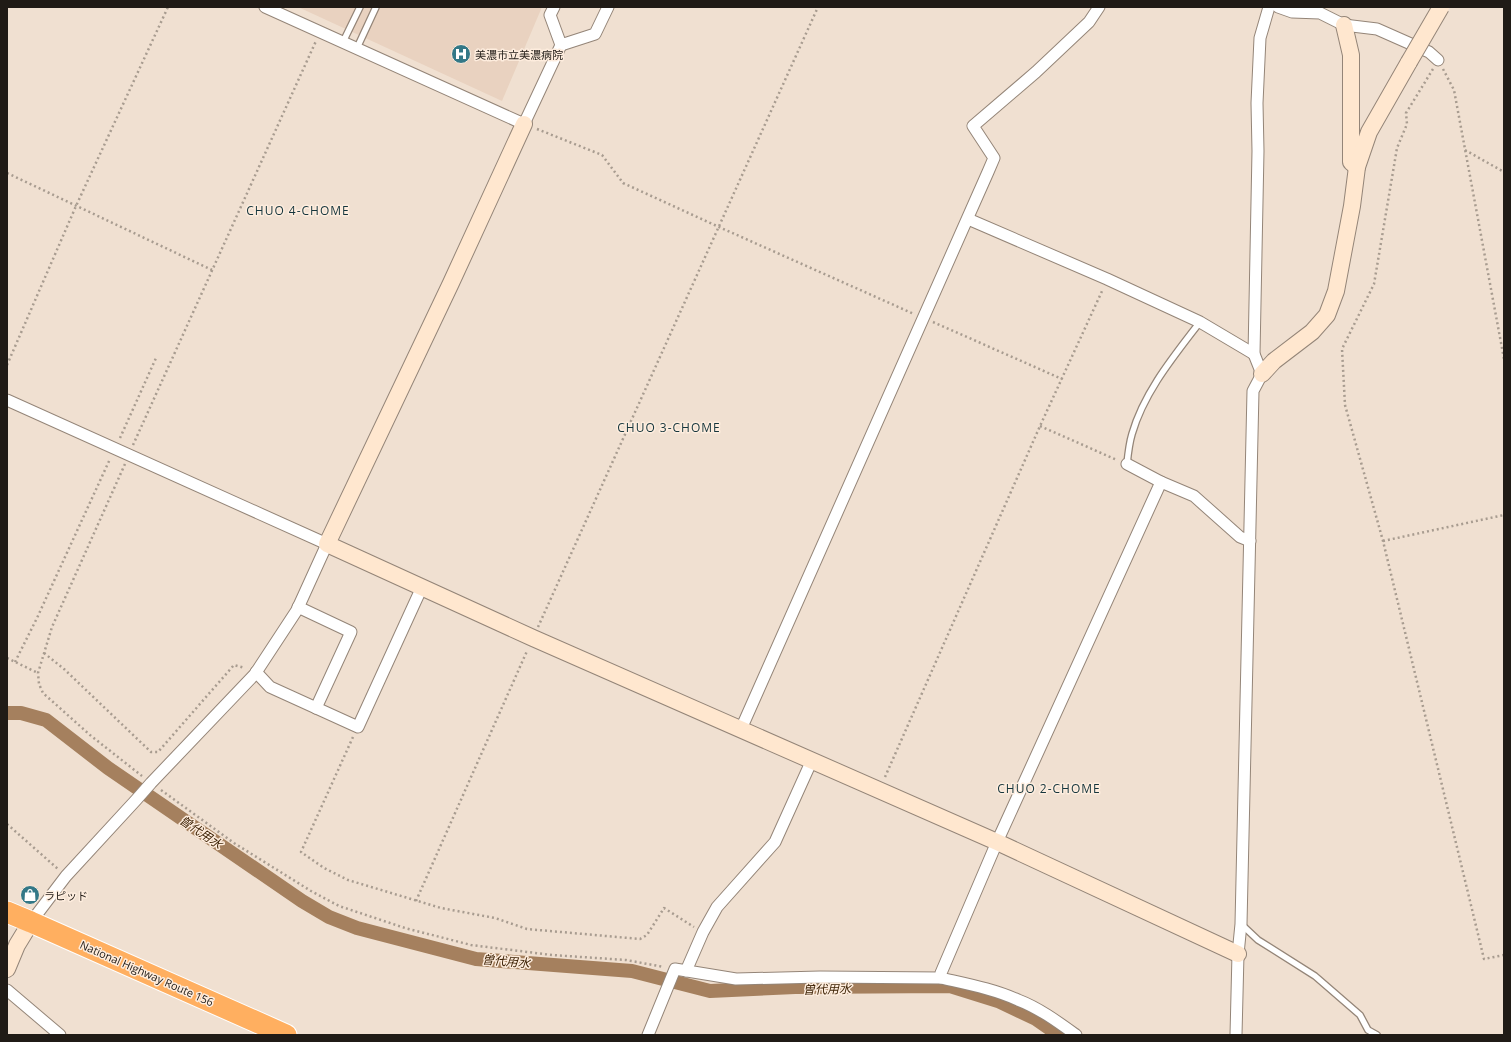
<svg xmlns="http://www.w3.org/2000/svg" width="1511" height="1042" viewBox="0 0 1511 1042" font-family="'Open Sans','Noto Sans JP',sans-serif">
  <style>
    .built { fill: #e9d2c0 }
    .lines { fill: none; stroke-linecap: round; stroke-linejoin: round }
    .canal { stroke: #a5805e; stroke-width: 14 }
    .lane-casing { stroke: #948578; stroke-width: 8 }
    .street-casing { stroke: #948578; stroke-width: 13 }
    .secondary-casing { stroke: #948578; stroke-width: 18 }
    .highway-casing { stroke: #fff; stroke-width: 23 }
    .path { stroke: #a89c90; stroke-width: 2.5; stroke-dasharray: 2 3; stroke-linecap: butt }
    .lane { stroke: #fff; stroke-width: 5.5 }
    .street { stroke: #fff; stroke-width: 11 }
    .secondary { stroke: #ffe7cf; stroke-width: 16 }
    .highway { stroke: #ffaf60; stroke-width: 21 }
    .secondary-bridge-casing { stroke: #948578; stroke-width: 18; stroke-linecap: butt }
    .secondary-bridge { stroke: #ffe7cf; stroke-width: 16 }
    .labels { text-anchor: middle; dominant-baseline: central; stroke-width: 3; stroke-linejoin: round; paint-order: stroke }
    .poi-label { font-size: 11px; fill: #201b16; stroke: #feedde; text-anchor: start }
    .street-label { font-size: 11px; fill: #201b16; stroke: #feedde }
    .neighbourhood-label { font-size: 12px; letter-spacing: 1px; fill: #15353c; stroke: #feedde }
    .water-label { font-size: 12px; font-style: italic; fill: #3e2306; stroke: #feedde }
  </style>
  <rect width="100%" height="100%" fill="#f0e0d1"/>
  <path class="built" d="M298,7H542L502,101Z"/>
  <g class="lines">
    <path class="canal" d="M7,713H21L46,720L108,768L302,901L329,917L357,928L476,959L632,971L710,991L795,987L950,986L998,1001L1036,1019L1059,1035"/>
    <defs>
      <g id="lane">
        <path d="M343,42L360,7"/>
        <path d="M357,48L376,7"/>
        <path d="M1127,464C1128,454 1129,444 1132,434C1144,392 1174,356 1200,322"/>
        <path d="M1241,924L1258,940L1315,976L1360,1015L1368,1030L1377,1035"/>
      </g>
      <g id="street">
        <path d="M265,7L524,124L561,45"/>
        <path d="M554,7L550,15L561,45L595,34L608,7"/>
        <path d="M1278,7L1292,12L1320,13L1344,25L1377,29L1429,52L1438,60"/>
        <path d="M968,219L1107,279L1200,322L1254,354"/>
        <path d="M7,400L327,544L297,610L255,674L151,783L136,800L66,876L31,922"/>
        <path d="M1127,464L1161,482L1194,496L1240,537L1250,541"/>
        <path d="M298,607L351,632L316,708"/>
        <path d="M256,672L270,687L358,727L422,587"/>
        <path d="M741,729L988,172L994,158L973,126L1036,72L1089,22L1099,7"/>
        <path d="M686,971L703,932L717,907L775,842L812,760"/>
        <path d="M7,990L60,1035"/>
        <path d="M648,1035L675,969L736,979L820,977L941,978"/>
        <path d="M1076,1035C1058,1022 1039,1008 1018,1000C994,989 967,984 941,978V973L997,842L1161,482"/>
        <path d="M1236,1035L1238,954L1241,924L1253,391L1262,374L1254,354L1258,151L1257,103L1260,38L1269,7"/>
      </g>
      <g id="secondary">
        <path d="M1344,25L1351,55V162L1357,167"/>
        <path d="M524,124L451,283L327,544L533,638L997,842L1238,954"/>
        <path d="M1262,374L1274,361L1312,332L1327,315L1336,291L1352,206L1357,167L1369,132L1409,62"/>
        <path d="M7,969L17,945L31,922"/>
      </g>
      <path id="highway" d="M7,912L31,922L286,1035"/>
    </defs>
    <use href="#lane" class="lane-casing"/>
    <use href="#street" class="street-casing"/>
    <use href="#secondary" class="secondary-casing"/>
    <use href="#highway" class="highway-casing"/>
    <g class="path">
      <path d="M1433,69L1406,113L1407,124L1397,148L1374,284L1342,349L1345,405L1383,541L1484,959L1504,955"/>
      <path d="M1443,69L1454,90L1504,359"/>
      <path d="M537,129L602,155L623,183L719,227L914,314"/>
      <path d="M1465,150L1504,172"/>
      <path d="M7,173L212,270"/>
      <path d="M933,322L1062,379"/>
      <path d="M7,365L76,206L168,7"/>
      <path d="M1040,426L1117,460"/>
      <path d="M120,438L156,358"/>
      <path d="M133,445L316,41"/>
      <path d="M125,464L52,627L38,673L39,684L43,693L90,735L142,776"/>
      <path d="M1383,541L1504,515"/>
      <path d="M538,627L818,7"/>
      <path d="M44,653L64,669L151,752H158L234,665L245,668"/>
      <path d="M7,658L38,673"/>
      <path d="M15,662L37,618L110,459"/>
      <path d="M353,737L301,852L324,868L348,880L441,908L495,918L527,929L640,939L647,935L664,908L694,927"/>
      <path d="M885,777L1040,426L1103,289"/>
      <path d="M161,790L234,843L311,891L339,906L405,928L471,945L552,955L626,960L664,967"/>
      <path d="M7,824L58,869"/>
      <path d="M416,901L527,651"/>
    </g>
    <use href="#lane" class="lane"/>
    <use href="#street" class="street"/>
    <use href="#secondary" class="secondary"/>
    <use href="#highway" class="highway"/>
    <defs>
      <path id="secondary-bridge" d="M1409,62L1441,7"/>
    </defs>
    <use href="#secondary-bridge" class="secondary-bridge-casing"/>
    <use href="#secondary-bridge" class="secondary-bridge"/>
  </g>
  <defs>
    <symbol id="hospital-disc" viewBox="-11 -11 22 22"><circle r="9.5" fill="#337887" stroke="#feedde"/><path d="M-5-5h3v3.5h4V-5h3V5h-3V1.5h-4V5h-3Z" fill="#fff"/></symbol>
    <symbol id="shop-disc" viewBox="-11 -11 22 22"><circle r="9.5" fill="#337887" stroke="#feedde"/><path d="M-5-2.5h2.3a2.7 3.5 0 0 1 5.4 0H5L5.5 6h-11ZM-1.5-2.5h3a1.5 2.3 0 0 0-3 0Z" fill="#fff"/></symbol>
  </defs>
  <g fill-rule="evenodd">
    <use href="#hospital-disc" x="450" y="43" width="22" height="22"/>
    <use href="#shop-disc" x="19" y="884" width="22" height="22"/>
  </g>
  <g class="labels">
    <g class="poi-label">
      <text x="475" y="54">美濃市立美濃病院</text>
      <text x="44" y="895">ラピッド</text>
    </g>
    <g class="street-label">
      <text transform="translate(147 973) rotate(24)">National Highway Route 156</text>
    </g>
    <g class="neighbourhood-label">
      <text x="298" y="210">CHUO 4-CHOME</text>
      <text x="669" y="427">CHUO 3-CHOME</text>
      <text x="1049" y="788">CHUO 2-CHOME</text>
    </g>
    <g class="water-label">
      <text transform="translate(201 832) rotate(34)">曽代用水</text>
      <text transform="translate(506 961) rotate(5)">曽代用水</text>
      <text transform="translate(827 989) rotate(-1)">曽代用水</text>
    </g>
  </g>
  <rect width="1511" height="1042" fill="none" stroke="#201b16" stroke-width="16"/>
</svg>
